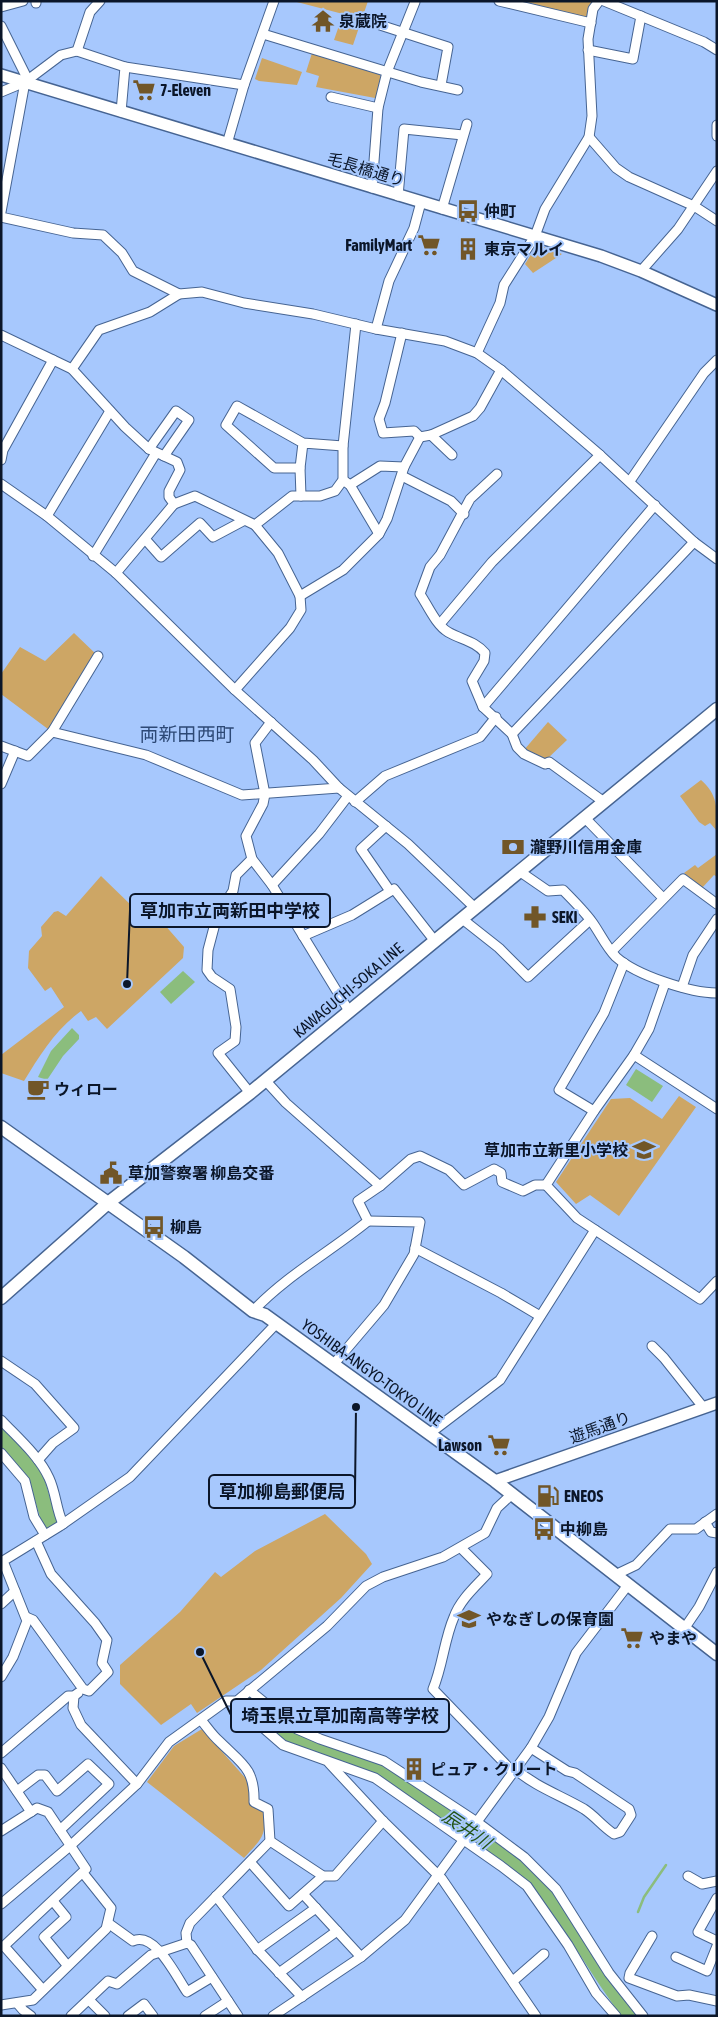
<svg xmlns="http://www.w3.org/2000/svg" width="718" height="2017" viewBox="0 0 718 2017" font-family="'Asap Condensed','Noto Sans JP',sans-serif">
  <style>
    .green { fill: #cda665 }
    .water { fill: #8bbd7d }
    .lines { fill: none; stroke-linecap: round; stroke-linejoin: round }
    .stream { stroke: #8bbd7d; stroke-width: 2.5 }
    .river { stroke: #8bbd7d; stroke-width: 15 }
    .minor-casing { stroke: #466492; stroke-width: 11 }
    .tertiary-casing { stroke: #466492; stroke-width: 14 }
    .secondary-casing { stroke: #466492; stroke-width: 15 }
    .minor { stroke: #fff; stroke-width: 9 }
    .tertiary { stroke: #fff; stroke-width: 11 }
    .secondary { stroke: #fff; stroke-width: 12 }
    .labels { text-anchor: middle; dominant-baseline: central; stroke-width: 4; stroke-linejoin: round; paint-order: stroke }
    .poi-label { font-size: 16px; font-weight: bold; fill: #0b1629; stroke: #a7c8fd; text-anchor: start }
    .street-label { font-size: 16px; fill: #0b1629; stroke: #a7c8fd }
    .water-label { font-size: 18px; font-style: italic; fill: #245415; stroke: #a7c8fd }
    .quarter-label { font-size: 19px; fill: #2d4976; stroke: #a7c8fd }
    .leader { fill: none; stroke: #0b1629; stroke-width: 2 }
    .callout-dot { fill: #0b1629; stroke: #a7c8fd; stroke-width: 2 }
    .callout { fill: #a7c8fd; stroke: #0b1629; stroke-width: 2 }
    .callout-label { font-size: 18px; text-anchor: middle; font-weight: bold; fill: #0b1629 }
  </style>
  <rect width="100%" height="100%" fill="#a7c8fd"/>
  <g class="green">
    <path d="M293,1H368L353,45L334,40L343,14Z"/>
    <path d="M523,1H592L589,7L588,19Z"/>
    <path d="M312,53L379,73L381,77L378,96L375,98L316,87L319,76L306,72Z"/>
    <path d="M262,58L302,72L297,85L259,81L255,79Z"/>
    <path d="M542,246L562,254L533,273L525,264L535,248Z"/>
    <path d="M74,633L98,656L52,732L1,694V674L20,647L45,661Z"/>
    <path d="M548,722L567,740L545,761L524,750Z"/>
    <path d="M701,780C718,795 717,808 717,831L710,823L705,826L699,822L680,796Z"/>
    <path d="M717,854V877L714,875L702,888L684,873L695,865L698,868Z"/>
    <path d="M101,876L134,908L138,904L150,908L184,947L183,958L107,1029L96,1017L88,1021L81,1011C56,1029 40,1055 24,1081L1,1073V1055L64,1007L51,987L45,991L28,968L29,951L42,936L41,927L54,912L58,911L66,916Z"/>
    <path d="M679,1096L696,1107L619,1216L590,1195L576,1204L556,1182L611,1099L630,1098L662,1119Z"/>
    <path d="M325,1514L366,1554L372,1564L341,1598L261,1670L197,1713L191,1704L161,1725L120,1684V1665L180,1612L215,1572L221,1577L255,1551Z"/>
    <path d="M202,1729L248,1781L250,1805L263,1811C268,1836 260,1840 244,1858L147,1782L174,1746Z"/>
  </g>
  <g class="water">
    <path d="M183,971L195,982L171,1004L160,992Z"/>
    <path d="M72,1028L79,1035V1039L63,1056L47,1080L38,1077L51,1051Z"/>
    <path d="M636,1069L663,1086L652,1102L626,1085Z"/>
  </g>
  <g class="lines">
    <path class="stream" d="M638,1912L644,1897L666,1865"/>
    <g class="river">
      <path d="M1,1436L35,1474L49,1521"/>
      <path d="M252,1704L285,1732L311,1747L378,1768L520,1865C566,1908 592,1967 631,2016"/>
    </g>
    <defs>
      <g id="minor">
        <path d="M36,1V3"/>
        <path d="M499,1L591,23"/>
        <path d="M604,1L704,42L717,50"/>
        <path d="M1,7L23,1"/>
        <path d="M380,25L448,47L441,85"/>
        <path d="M1,26L28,80"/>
        <path d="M263,34L421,82L458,90"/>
        <path d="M588,50L633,59L641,16"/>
        <path d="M77,51L90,12L100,1"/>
        <path d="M125,67L244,85"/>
        <path d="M1,92L25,82"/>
        <path d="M331,97L378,108"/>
        <path d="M717,125V136"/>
        <path d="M589,137L616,168L629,177L694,206L717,221"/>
        <path d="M227,144L244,85L274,1"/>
        <path d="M372,188L378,108L387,72L415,2"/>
        <path d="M398,196L404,129L463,135"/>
        <path d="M442,209L467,124"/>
        <path d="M1,212L25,82L61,55L77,51L125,67L121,112"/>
        <path d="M1,217L73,233L103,235L122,253L133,271L179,294L202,292L244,303L313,314L376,329L445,341L477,353L501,370L600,455L694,542L717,559"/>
        <path d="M641,271L678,229L717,171"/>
        <path d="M376,329L389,281L414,228L421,202"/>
        <path d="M402,333L385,403L379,419L383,433L414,431L420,437L431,435L452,455"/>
        <path d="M1,335L72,369L125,427L149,449L177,462L180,470L169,491V497L174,504L116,573"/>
        <path d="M477,353L500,303L504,285L535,236L545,209L589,137L592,116L588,39L593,9L599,1"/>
        <path d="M72,369L99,330L150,312L179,294"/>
        <path d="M431,435L473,416L480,408L501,370"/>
        <path d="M303,443L300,468H274L226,425L237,406L303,443L343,446"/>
        <path d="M149,449L176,411L189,420L164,456"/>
        <path d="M1,460L3,450L53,360"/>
        <path d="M300,468L301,496"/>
        <path d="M497,474L470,499L440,555L430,567L420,594C428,606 436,625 448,632C462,640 475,641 485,653L484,661L472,681L483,707L512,734L517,747L524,754L545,764L549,762L604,802"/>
        <path d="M402,476L451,501L464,514"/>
        <path d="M343,480L350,485L379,534"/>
        <path d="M630,481L704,373L717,360"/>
        <path d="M1,484L47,516L116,573L235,690L313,760L339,788L408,844L474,907"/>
        <path d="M350,485L380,466L404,467"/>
        <path d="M174,504L195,496L255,525L278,553L300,596L343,570L379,534L387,519L404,467L420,437"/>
        <path d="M47,516L110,411"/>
        <path d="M255,525L292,496H320L335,491L343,480V446L356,324"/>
        <path d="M145,539L161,557L200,523L213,537L243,521"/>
        <path d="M93,556L156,453"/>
        <path d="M440,624L492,562L600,455"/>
        <path d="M235,690L290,628L301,610L300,596"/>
        <path d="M483,707L655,505"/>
        <path d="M271,722L255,743L265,794L263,804L246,836L252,859L272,885L349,1011"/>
        <path d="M52,732L98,656"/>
        <path d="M512,734L694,542"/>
        <path d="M1,746L28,756L52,732L146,755L242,795L339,788"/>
        <path d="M1,784L15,751"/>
        <path d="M355,802L385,776L480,737L496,717"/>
        <path d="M585,818L663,898"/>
        <path d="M386,826L361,849L390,891"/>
        <path d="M519,871L548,891L563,890C573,900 584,911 592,922C600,933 606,947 616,957C636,975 690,993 717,993"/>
        <path d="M272,885L319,834L348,796"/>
        <path d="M461,918L499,948L528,977L590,920"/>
        <path d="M303,936L352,915L394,889L434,940"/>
        <path d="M612,951L683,879L717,904"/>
        <path d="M665,983L649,1029L634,1055L594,1111L546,1185L577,1218L700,1299L717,1281"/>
        <path d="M682,987L693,955L717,919"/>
        <path d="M634,1055L717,1109"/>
        <path d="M265,1080L286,1103L380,1186"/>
        <path d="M250,1093L218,1053L235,1041L236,1027L230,989L212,977L207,970L208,950L217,916L233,891L236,875L252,859"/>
        <path d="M594,1111L559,1090L604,1013L624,963"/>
        <path d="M415,1248L501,1293L540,1316"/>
        <path d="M253,1311C287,1275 330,1252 368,1221L358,1201L380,1186L411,1159L420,1156L449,1170L464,1185L494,1169L501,1173L502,1182L523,1191L535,1185H546"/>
        <path d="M652,1346L664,1358L703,1407"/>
        <path d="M1,1361L35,1384L74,1428L53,1443L38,1460"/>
        <path d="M333,1365L384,1305L414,1254L420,1222L368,1221"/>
        <path d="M1,1420C18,1438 39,1456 49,1478C56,1493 56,1509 63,1524"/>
        <path d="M429,1434L500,1380L595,1230"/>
        <path d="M1,1453L25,1481L34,1517L45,1535"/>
        <path d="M705,1522L711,1532L717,1533"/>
        <path d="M461,1548L487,1574C475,1587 460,1600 454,1617C444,1640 443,1665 433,1689L513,1772"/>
        <path d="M615,1575L636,1565L670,1529H696L717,1514"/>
        <path d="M1,1604L15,1591"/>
        <path d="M26,1617L33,1620L83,1689L89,1691L108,1672L102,1663L107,1640L95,1623L51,1574L36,1541"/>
        <path d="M684,1629L699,1607L717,1572"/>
        <path d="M1,1677L13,1657L27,1621L3,1561L60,1526L130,1477L276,1324"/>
        <path d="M249,1690L297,1729L320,1739L384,1761L477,1822L524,1857L556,1889L609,1973L643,2016"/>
        <path d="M74,1696L73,1708L81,1725L137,1784"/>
        <path d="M237,1701L246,1713L283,1745L375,1778L501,1866L527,1886L568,1945L596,1993L616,2016"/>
        <path d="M1,1753L68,1696H74L78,1693"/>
        <path d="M329,1763L383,1821L442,1879L536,2016"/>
        <path d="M1,1768L31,1812"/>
        <path d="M515,1769C536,1787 560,1795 584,1809C595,1816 602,1826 614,1834L620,1832L631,1815L629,1809L575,1773L567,1771L531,1748"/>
        <path d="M17,1791L38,1775H45L57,1791L88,1764L109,1784L60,1830"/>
        <path d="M1,1831L37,1808L48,1812L86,1869L4,1946L43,1990"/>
        <path d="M270,1841L323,1876H335L383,1821"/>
        <path d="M250,1862L289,1906L323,1876"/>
        <path d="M688,1876L702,1884L717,1881"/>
        <path d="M303,1894L361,1957"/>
        <path d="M216,1896L256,1948L302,1997"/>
        <path d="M717,1898L698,1932L717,1941"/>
        <path d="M53,1901L66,1917L44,1937L67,1965"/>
        <path d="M1,1904L70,1846L137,1784L169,1742L226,1701H237L327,1626L366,1586L383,1577L443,1557L485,1533L497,1508L512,1494"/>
        <path d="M108,1923L133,1941C155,1931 176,1976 187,1992L212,1977"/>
        <path d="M652,1936L630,1973L629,1978L677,1996L689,1995L717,2001"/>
        <path d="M187,1943L186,1933L190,1923L270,1841L268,1809L254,1802C255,1768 241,1763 219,1741C212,1735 207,1727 201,1720"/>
        <path d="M257,1950L316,1908"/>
        <path d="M676,1957L707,1971L717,1946"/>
        <path d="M279,1973L337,1931"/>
        <path d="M513,1981L544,1954"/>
        <path d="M89,2000L105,2016"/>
        <path d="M17,2003L23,2010L31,2016"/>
        <path d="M1,2005L33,2000L106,1929L111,1908L83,1873"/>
        <path d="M71,2016L108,1981L117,1984L151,1955L187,1943L191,1945L238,2016"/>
        <path d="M128,2016L144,2004L153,2016"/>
        <path d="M205,2016L228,2001"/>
        <path d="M273,2016L361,1957L405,1920L531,1748L549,1717L576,1653L628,1585"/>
      </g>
      <g id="tertiary">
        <path d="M1,75L601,256L641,271L717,305"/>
        <path d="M495,1481L717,1403"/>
      </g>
      <g id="secondary">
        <path d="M1,1127L184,1257L253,1311L265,1315L495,1481L717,1654"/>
        <path d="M1,1298L108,1203L250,1093L717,709"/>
      </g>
    </defs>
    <use href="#minor" class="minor-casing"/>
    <use href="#tertiary" class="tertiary-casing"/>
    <use href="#secondary" class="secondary-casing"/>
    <use href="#minor" class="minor"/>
    <use href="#tertiary" class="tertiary"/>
    <use href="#secondary" class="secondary"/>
  </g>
  <defs>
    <symbol id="temple-bare" viewBox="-9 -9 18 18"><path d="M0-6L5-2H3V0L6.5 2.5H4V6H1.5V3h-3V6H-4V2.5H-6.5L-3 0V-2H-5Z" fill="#715628" stroke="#a7c8fd" stroke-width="2.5" paint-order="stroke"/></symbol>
    <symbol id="supermarket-bare" viewBox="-9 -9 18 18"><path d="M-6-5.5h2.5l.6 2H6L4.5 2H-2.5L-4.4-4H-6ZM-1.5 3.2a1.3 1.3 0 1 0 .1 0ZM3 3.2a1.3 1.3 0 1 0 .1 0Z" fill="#715628" stroke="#a7c8fd" stroke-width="2.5" paint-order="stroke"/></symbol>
    <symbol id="bus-bare" viewBox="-9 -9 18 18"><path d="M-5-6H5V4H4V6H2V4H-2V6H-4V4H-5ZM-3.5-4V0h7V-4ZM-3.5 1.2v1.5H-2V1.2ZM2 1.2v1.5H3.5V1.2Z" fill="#715628" stroke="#a7c8fd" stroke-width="2.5" paint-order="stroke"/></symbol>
    <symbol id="building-bare" viewBox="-9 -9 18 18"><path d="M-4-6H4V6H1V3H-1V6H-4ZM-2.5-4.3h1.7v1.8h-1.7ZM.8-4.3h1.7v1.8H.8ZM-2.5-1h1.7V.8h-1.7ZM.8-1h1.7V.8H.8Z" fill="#715628" stroke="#a7c8fd" stroke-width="2.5" paint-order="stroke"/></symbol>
    <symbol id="bank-bare" viewBox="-9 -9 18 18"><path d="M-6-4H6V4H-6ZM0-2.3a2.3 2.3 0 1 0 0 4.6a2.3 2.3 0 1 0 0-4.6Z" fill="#715628" stroke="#a7c8fd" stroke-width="2.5" paint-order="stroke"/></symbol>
    <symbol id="pharmacy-bare" viewBox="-9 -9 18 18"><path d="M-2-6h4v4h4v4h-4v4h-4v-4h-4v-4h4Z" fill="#715628" stroke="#a7c8fd" stroke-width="2.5" paint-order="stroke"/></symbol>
    <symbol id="cafe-bare" viewBox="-9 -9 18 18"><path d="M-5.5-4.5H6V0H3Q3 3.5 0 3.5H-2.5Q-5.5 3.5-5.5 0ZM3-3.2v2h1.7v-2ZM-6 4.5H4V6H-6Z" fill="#715628" stroke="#a7c8fd" stroke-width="2.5" paint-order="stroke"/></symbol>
    <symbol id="school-bare" viewBox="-9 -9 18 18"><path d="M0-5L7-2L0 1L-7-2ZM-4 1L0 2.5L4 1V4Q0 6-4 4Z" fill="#715628" stroke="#a7c8fd" stroke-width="2.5" paint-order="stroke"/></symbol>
    <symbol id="civic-bare" viewBox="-9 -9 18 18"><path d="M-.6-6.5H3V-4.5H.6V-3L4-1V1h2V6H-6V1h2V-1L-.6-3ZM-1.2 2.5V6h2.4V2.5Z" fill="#715628" stroke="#a7c8fd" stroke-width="2.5" paint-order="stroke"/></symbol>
    <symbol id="fuel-bare" viewBox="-9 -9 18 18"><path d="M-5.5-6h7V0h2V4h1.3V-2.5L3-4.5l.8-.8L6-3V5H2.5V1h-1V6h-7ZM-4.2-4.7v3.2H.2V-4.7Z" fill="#715628" stroke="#a7c8fd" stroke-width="2.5" paint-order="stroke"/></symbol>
  </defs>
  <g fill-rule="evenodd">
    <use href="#temple-bare" x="307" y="5" width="32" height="32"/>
    <use href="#supermarket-bare" x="128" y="74" width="32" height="32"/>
    <use href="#bus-bare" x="452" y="195" width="32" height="32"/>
    <use href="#supermarket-bare" x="413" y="229" width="32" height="32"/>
    <use href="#building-bare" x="452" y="233" width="32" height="32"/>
    <use href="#bank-bare" x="497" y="831" width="32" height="32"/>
    <use href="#pharmacy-bare" x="519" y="901" width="32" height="32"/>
    <use href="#cafe-bare" x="22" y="1073" width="32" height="32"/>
    <use href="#school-bare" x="628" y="1134" width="32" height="32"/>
    <use href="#civic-bare" x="95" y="1157" width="32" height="32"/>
    <use href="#bus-bare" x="138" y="1211" width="32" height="32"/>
    <use href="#supermarket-bare" x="483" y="1429" width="32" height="32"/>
    <use href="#fuel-bare" x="532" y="1480" width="32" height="32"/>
    <use href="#bus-bare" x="528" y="1513" width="32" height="32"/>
    <use href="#school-bare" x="453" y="1603" width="32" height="32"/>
    <use href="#supermarket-bare" x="616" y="1622" width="32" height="32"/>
    <use href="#building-bare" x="398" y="1753" width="32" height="32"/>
  </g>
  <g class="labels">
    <g class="poi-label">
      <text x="339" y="21">泉蔵院</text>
      <text x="160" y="90">7-Eleven</text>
      <text x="484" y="211">仲町</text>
      <text x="412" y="245" text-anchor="end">FamilyMart</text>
      <text x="484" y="249">東京マルイ</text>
      <text x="530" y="847">瀧野川信用金庫</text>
      <text x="552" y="917">SEKI</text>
      <text x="54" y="1089">ウィロー</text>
      <text x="628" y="1150" text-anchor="end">草加市立新里小学校</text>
      <text x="128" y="1173">草加警察署 柳島交番</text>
      <text x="170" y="1227">柳島</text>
      <text x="482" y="1445" text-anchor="end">Lawson</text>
      <text x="564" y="1496">ENEOS</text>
      <text x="560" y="1529">中柳島</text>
      <text x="486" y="1619">やなぎしの保育園</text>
      <text x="649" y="1638">やまや</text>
      <text x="430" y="1769">ピュア・クリート</text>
    </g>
    <g class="street-label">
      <text transform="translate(366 169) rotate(17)">毛長橋通り</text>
      <text transform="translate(348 990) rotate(-40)">KAWAGUCHI-SOKA LINE</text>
      <text transform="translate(372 1372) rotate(36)">YOSHIBA-ANGYO-TOKYO LINE</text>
      <text transform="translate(600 1427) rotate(-20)">遊馬通り</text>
    </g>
    <g class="water-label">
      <text transform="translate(467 1829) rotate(34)">辰井川</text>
    </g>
    <g class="quarter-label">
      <text x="187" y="734">両新田西町</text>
    </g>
  </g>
  <path class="leader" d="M127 984L130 910M356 1407L355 1492M200 1652L231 1715"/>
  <g class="callout-dot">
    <circle cx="127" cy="984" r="5"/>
    <circle cx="356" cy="1407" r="5"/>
    <circle cx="200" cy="1652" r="5"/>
  </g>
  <g class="callout">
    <rect x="130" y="894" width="200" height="33" rx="5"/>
    <rect x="209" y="1475" width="146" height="33" rx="5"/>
    <rect x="231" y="1699" width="218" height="33" rx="5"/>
  </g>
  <g class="callout-label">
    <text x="230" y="917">草加市立両新田中学校</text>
    <text x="282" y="1498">草加柳島郵便局</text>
    <text x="340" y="1722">埼玉県立草加南高等学校</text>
  </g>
  <rect width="718" height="2017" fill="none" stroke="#0b1629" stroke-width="5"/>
</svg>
